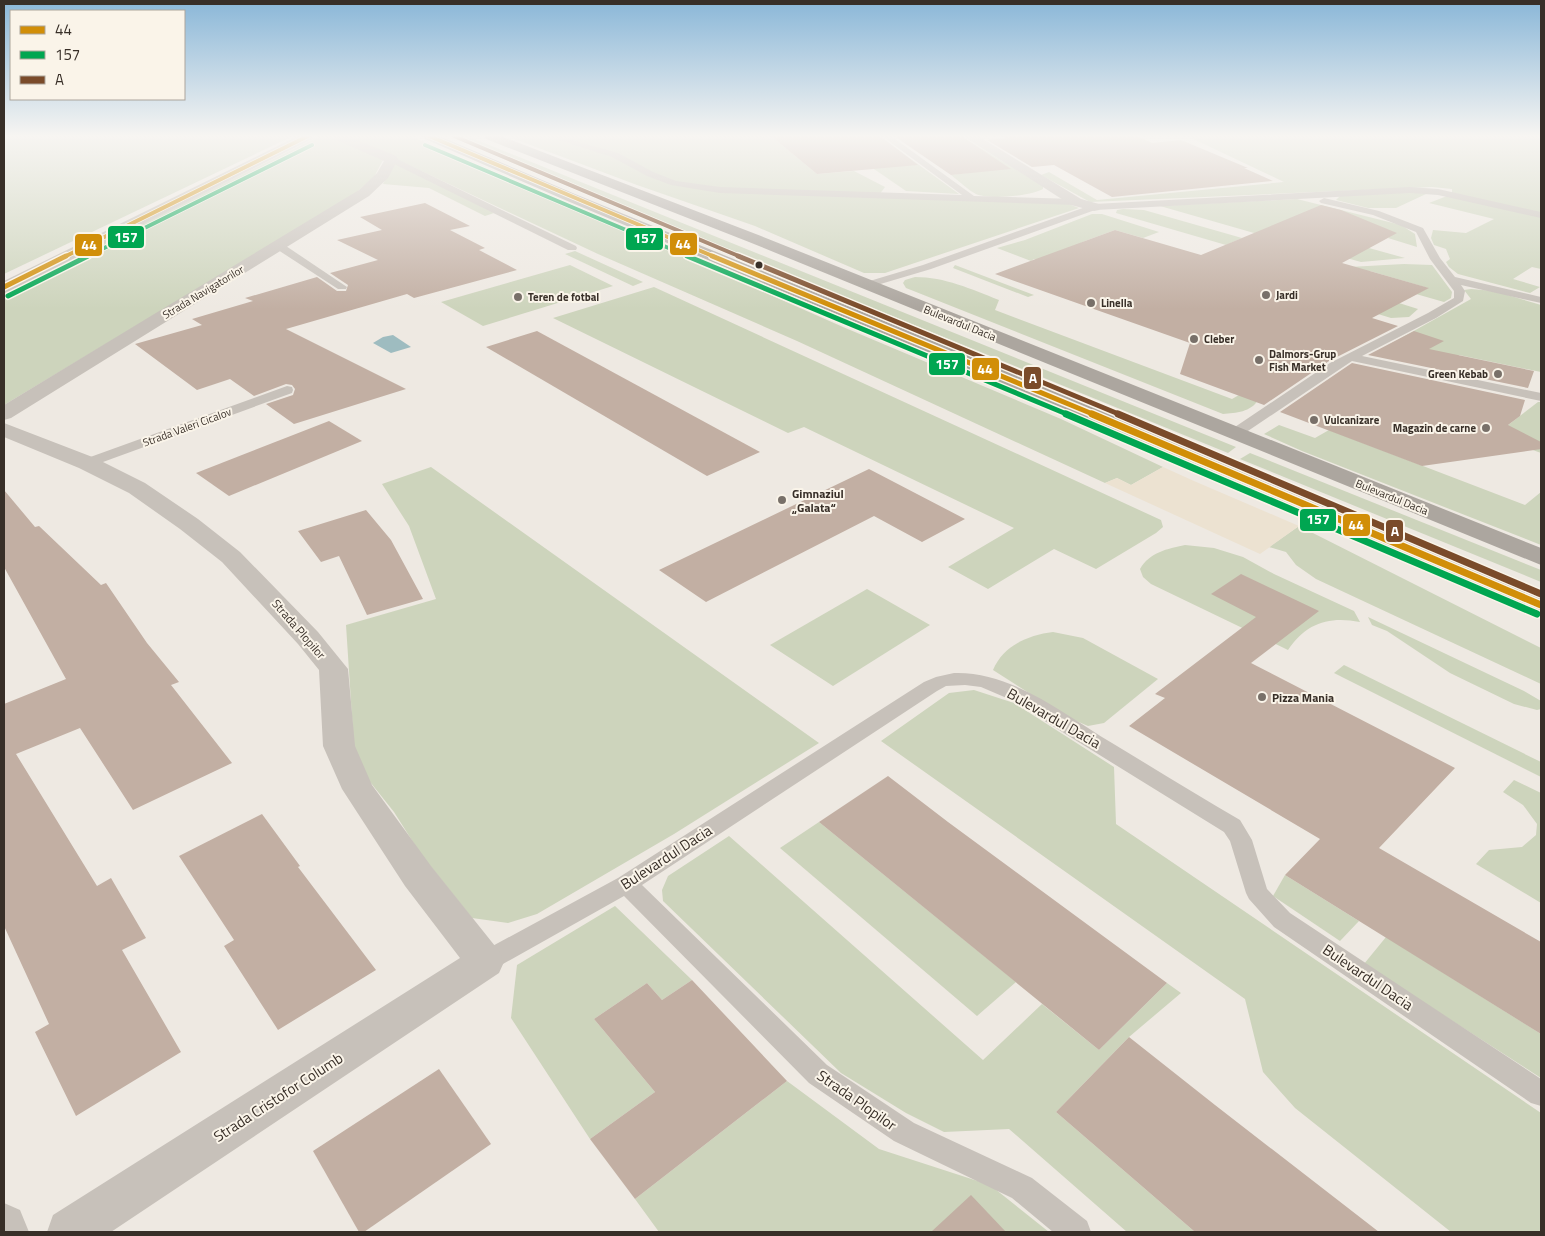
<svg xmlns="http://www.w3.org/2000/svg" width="1545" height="1236" viewBox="0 0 1545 1236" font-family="'Titillium Web',sans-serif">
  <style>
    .green { fill: #cdd4bc }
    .plaza { fill: #ece2d1 }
    .water { fill: #9ebcc0 }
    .building { fill: #c2afa3 }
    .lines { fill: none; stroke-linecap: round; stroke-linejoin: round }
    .service { fill: #c7c1ba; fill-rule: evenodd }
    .minor { fill: #c7c1ba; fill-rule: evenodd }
    .tertiary { fill: #c7c1ba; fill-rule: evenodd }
    .primary { fill: #aca69f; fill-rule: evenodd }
    .bus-1-far2-casing { stroke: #faf4e9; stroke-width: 5.5 }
    .bus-1-far1-casing { stroke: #faf4e9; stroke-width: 8 }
    .bus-1-casing { stroke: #faf4e9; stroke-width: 10 }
    .bus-2-far2-casing { stroke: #faf4e9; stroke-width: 5.5 }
    .bus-2-far1-casing { stroke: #faf4e9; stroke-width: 8 }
    .bus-2-casing { stroke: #faf4e9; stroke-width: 10 }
    .bus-3-far2-casing { stroke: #faf4e9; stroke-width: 5.5 }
    .bus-3-far1-casing { stroke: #faf4e9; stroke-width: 8 }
    .bus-3-casing { stroke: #faf4e9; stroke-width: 10 }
    .bus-1-far2 { stroke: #d18e08; stroke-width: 4 }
    .bus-1-far1 { stroke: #d18e08; stroke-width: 5 }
    .bus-1 { stroke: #d18e08; stroke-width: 7 }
    .bus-2-far2 { stroke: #00a651; stroke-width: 4 }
    .bus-2-far1 { stroke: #00a651; stroke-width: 5 }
    .bus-2 { stroke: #00a651; stroke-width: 7 }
    .bus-3-far2 { stroke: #7a4b2a; stroke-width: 4 }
    .bus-3-far1 { stroke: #7a4b2a; stroke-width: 5 }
    .bus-3 { stroke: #7a4b2a; stroke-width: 7 }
    .bus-dot { fill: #382f28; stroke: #faf4e9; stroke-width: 2 }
    .poi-dot { fill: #787069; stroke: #faf4e9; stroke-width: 2 }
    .labels { text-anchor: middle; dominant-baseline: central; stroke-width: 4; stroke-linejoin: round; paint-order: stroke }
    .far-street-label { font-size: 11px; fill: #382f28; stroke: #faf4e9 }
    .far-poi-label { font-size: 11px; font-weight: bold; fill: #382f28; stroke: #faf4e9; text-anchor: start }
    .poi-label { font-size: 12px; font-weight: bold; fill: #382f28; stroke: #faf4e9; text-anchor: start }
    .street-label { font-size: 12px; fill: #382f28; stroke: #faf4e9 }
    .near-street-label { font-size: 15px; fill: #382f28; stroke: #faf4e9 }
    .line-badge { stroke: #faf4e9; stroke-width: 2 }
    .badge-label { font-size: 14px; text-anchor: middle; font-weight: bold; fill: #fff }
  </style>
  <rect width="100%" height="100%" fill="#eee9e2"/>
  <g class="green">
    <path d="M4,136H293L4,274Z"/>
    <path d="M320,136H330L383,160L374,177L351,197L4,405V292Z"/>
    <path d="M347,136H409L420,140L843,327L1061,419L1163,467L1131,485L1117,478L1105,483L797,341L598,254Z"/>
    <path d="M451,136H467L1236,447L1228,453Z"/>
    <path d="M507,136H771L817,174L854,171L885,187L879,195L1066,203L1079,208L885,273H864L755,226L637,185Z"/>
    <path d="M826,136H879L959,194L906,191Z"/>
    <path d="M929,136H961L1043,186V189C1031,196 989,200 976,194C968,190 959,181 951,175L984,171Z"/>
    <path d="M1187,136H1541V213L1452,193V189L1432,187L1090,202L1041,175L1049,172L1097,200L1284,182Z"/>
    <path d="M394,162L494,213L485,216L429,188L383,184Z"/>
    <path d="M1414,192L1426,194L1396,208H1368L1336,200L1340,196Z"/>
    <path d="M1447,196L1541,217V269L1532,267L1513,279L1540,287L1530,293L1458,274L1449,267L1446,262L1450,259L1446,249L1434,245L1431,238L1433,230L1466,233L1494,219L1429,203Z"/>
    <path d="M1297,199L1401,225L1415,234L1417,247L1388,238L1392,235L1254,233L1160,206Z"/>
    <path d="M1123,209L1144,210L1242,238L1226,245L1116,213L1117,210Z"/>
    <path d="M1092,214H1102L1159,232L1143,238L1115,230L1085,241L1041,262L1034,259L1031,261L997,248L1025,240Z"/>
    <path d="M1307,247L1369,248L1405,258L1361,262Z"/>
    <path d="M575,251L643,282L633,286L565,254Z"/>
    <path d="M1404,264L1432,265L1452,292L1451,298L1444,302L1416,294L1428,288L1370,271L1346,283L1349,267Z"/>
    <path d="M570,265L613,286L483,326L441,302Z"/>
    <path d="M955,265L1034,295L1028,297L953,268Z"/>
    <path d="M915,277C945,277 971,289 999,300L995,310L1232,399L1239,395L1258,400C1251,412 1236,413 1223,414L906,288L903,283L905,280Z"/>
    <path d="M654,287L1161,520L1163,527L1156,533L1096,569L1054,549L988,589L948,567L1014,528L804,427L788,433L553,318Z"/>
    <path d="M1471,289L1494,291L1541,305V372L1459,355L1455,362L1385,347L1471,299L1464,290Z"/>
    <path d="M1329,299L1399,303L1418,309L1409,317L1391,318Z"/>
    <path d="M1538,402H1541V453L1494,436Z"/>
    <path d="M1279,425L1315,438L1329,430L1525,505L1541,492V545L1302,451L1264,434Z"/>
    <path d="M1250,453L1541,570V582L1240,459Z"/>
    <path d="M431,467L819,743L674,834L537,914L508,923L472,918L420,853L394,812L355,763L346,625L436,599L409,526L382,484Z"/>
    <path d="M1299,526L1541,648V684L1316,579L1296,565L1286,552L1269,547Z"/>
    <path d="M1185,545L1214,548L1243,557L1274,574L1354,611L1360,622C1329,616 1306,623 1288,650L1151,584L1143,577L1140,569C1150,552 1167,549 1185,545Z"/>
    <path d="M867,589L930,625L833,686L770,645Z"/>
    <path d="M1368,617L1524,691L1541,701V709L1537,710L1514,704L1450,673L1387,631L1372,625Z"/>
    <path d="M1053,632L1083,638L1158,679L1104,723L1088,726L1065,716L993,670C1003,646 1028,635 1053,632Z"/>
    <path d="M1344,665L1541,762V777L1334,673Z"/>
    <path d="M974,690L1014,703L1114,767L1116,824L1541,1113V1232H1451L1295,1108L1263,1072L1245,999L881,741L949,693Z"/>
    <path d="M1514,780L1541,793V903L1476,864L1489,850L1522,847L1536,835L1537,824L1523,805L1503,792Z"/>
    <path d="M819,822L1016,982L977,1016L780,848Z"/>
    <path d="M729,836L983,1060L1042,1004L1099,1050L1167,983L1181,993L1129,1037L1056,1112L1195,1232H1127L1009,1129L944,1132L906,1113L841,1073L663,901L662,890L668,876Z"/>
    <path d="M1285,875L1359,921L1340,941L1273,896Z"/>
    <path d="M615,906L692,980L662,1000L647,983L594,1019L655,1092L590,1139L511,1018L517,965Z"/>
    <path d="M1386,937L1541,1034V1078L1364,964Z"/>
    <path d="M787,1081L879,1149L990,1185L1049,1232H659L635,1199Z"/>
  </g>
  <path class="plaza" d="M1163,467L1194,481L1299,526L1260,554L1105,483L1117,478L1131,485Z"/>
  <path class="water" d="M393,335L411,347L391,353L373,343L383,337Z"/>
  <g class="building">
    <path d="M771,136H880L918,165L817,174Z"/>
    <path d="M894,136H961L1011,169L951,175Z"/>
    <path d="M1003,136H1137L1152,143L1181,140L1248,168H1244L1273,181L1112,197L1054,165L1032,167L987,140L1006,138Z"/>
    <path d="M425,203L470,226L450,230L485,248L479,250L517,270L414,298L407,294L286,329L406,389L294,424L266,404L293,395L295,389L292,385L286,384L254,396L230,379L197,390L135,344L202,325L192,319L253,301L245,298L317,277L337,291H346L348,285L330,273L378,260L337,240L382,230L360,217Z"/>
    <path d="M1321,205L1341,210L1397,233L1342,263L1429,288L1372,318L1398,326L1329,361L1264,405L1180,374L1190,343L995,274L1115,230L1201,255Z"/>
    <path d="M537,331L760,452L707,476L486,347Z"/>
    <path d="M1414,331L1444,341L1429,349L1534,371L1528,388L1368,355Z"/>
    <path d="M1352,363L1525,400L1520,416L1508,425L1541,442V449L1422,466L1280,412Z"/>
    <path d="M329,421L362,441L229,496L196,473Z"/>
    <path d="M869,469L965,519L922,542L874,516L706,602L659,570Z"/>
    <path d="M4,490L35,527L39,526L101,585L106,583L147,643L179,682L171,685L232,763L133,810L80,728L16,754L97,886L111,878L146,938L122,950L181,1052L76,1116L35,1032L49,1024L4,926V704L66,679L4,567Z"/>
    <path d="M366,510L391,540L423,599L367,615L339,556L321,562L298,531Z"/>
    <path d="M1241,574L1319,611L1251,663L1455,768L1379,848L1541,942V1034L1285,875L1320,839L1129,726L1165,698L1155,694L1256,617L1211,594Z"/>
    <path d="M888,776L948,822L1167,983L1099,1050L819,822Z"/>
    <path d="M262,814L300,866L298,867L376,970L278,1030L224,946L234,940L179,856Z"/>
    <path d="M692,980L787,1081L635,1199L590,1139L655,1092L594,1019L647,983L662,1000Z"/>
    <path d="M1129,1037L1215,1105L1379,1232H1195L1056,1112Z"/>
    <path d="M439,1069L491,1144L364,1232H359L313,1151Z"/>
    <path d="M971,1195L1006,1232H931Z"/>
  </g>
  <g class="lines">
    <g class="service">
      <path d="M546,136H558L618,153L653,172L676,181L720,187L962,195L882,136H891L974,196L1076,199L1081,202L1076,205L720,193L671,185L647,176L612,157Z"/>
      <path d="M391,156L576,246L577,248L576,250H568L388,161L387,159Z"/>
      <path d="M1410,187L1438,189L1541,212V218L1438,195L1410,193L1095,210L931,269L867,288L862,285L863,283L923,265L1094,204Z"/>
      <path d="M1324,198L1379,211L1423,228L1440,258L1455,277L1541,297V303L1461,285L1465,291L1463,301L1436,318L1362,356L1541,393V401L1352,361L1239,437H1229L1227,434L1229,431L1330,363L1428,313L1454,298V291L1430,259L1416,232L1373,215L1321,203L1319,201Z"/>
      <path d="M279,243L283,244L347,287L346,289H338L275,248L274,246Z"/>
      <path d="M287,386L292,387L293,390L292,393L92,466H82L80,463L82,460Z"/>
      <path d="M954,673C1012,671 1065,715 1112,743C1155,769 1197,795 1240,820L1252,840L1267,889L1290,913L1541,1079V1106L1531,1103L1274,927L1249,899L1246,893L1230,841L1224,832L1009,699L981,687L965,685L946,686L937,691L642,885L827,1065L914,1123L1032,1178L1087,1221L1091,1232H1053L1012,1198L894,1141L809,1083L624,896L494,969L485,972L476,969L473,962L476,955L618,878L924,682L936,677Z"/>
    </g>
    <g class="minor">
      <path d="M332,136H348L396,156L398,159L388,178L369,196L11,418L4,420V405L359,190L377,173L384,161L334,139Z"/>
      <path d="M963,136H978L1081,199L1099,204L1101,207L1099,210L1094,211L1071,205Z"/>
      <path d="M4,423L95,458L145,483L198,519L240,552L318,632L348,669L355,746L372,785L431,866L499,951L504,962L499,973L111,1232H47L53,1215L460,958L405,886L342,789L323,746L319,670L298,644L222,562L180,529L129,493L79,468L4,437Z"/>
      <path d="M4,1203L20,1210L29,1232H4Z"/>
    </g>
    <path class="tertiary" d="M298,136H314L312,139L10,291L4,292V281Z"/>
    <g class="primary">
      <path d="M423,136H439L575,194L1226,461L1541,595V613L1531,611L1210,471L565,200L425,139Z"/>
      <path d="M484,136H501L761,236L1541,548V565L749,242L486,139Z"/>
    </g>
    <defs>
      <g id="bus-1-far2">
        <path d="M429,136L715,257"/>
        <path d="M64,257L308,136"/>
      </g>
      <g id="bus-1-far1">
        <path d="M712,256L1095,415"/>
        <path d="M4,287L66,256"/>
      </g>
      <path id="bus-1" d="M1092,414L1541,605"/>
      <g id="bus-2-far2">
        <path d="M425,145L690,257"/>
        <path d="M86,257L312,145"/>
      </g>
      <g id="bus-2-far1">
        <path d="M687,256L1069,415"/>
        <path d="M8,296L88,256"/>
      </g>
      <path id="bus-2" d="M1066,414L1537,614"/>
      <path id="bus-3-far2" d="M454,136L741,257"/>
      <path id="bus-3-far1" d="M738,256L1121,415"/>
      <path id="bus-3" d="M1118,414L1541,594"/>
    </defs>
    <use href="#bus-1-far2" class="bus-1-far2-casing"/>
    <use href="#bus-1-far1" class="bus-1-far1-casing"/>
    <use href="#bus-1" class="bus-1-casing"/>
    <use href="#bus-2-far2" class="bus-2-far2-casing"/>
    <use href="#bus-2-far1" class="bus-2-far1-casing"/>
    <use href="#bus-2" class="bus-2-casing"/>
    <use href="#bus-3-far2" class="bus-3-far2-casing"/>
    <use href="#bus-3-far1" class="bus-3-far1-casing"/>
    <use href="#bus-3" class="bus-3-casing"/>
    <use href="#bus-1-far2" class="bus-1-far2"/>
    <use href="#bus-1-far1" class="bus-1-far1"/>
    <use href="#bus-1" class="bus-1"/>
    <use href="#bus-2-far2" class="bus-2-far2"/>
    <use href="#bus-2-far1" class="bus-2-far1"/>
    <use href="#bus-2" class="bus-2"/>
    <use href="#bus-3-far2" class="bus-3-far2"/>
    <use href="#bus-3-far1" class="bus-3-far1"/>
    <use href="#bus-3" class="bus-3"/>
  </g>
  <linearGradient id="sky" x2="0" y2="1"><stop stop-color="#8ab7d8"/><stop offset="0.44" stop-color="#f7f5f2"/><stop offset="1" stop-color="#f7f5f2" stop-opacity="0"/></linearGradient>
  <rect width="1545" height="309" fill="url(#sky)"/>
  <circle class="bus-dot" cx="759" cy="265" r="4.5"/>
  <g class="poi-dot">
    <circle cx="1266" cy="295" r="5"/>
    <circle cx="518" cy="297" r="5"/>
    <circle cx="1091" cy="303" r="5"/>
    <circle cx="1194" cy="339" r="5"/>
    <circle cx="1259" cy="360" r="5"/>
    <circle cx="1498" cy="374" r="5"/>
    <circle cx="1314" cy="420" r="5"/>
    <circle cx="1486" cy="428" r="5"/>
    <circle cx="782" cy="500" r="5"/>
    <circle cx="1262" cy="697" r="5"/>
  </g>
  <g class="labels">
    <g class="far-street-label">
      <text transform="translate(203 292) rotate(-31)">Strada Navigatorilor</text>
      <text transform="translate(960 323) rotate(22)">Bulevardul Dacia</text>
      <text transform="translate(187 427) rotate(-20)">Strada Valeri Cicalov</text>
      <text transform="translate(1392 497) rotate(22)">Bulevardul Dacia</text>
    </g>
    <g class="far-poi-label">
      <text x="1276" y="295">Jardi</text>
      <text x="528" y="297">Teren de fotbal</text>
      <text x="1101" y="303">Linella</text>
      <text x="1204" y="339">Cleber</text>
      <text x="1269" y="354">Dalmors-Grup<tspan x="1269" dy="13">Fish Market</tspan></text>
      <text x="1488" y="374" text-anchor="end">Green Kebab</text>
      <text x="1324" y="420">Vulcanizare</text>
      <text x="1476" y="428" text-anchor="end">Magazin de carne</text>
    </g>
    <g class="poi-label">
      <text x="792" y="493">Gimnaziul<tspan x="792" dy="14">„Galata“</tspan></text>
      <text x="1272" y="697">Pizza Mania</text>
    </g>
    <g class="street-label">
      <text transform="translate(299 629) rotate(49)">Strada Plopilor</text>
    </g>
    <g class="near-street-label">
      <text transform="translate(1054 718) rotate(30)">Bulevardul Dacia</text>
      <text transform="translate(666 857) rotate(-33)">Bulevardul Dacia</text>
      <text transform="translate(1368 977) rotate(34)">Bulevardul Dacia</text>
      <text transform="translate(278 1097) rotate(-33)">Strada Cristofor Columb</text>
      <text transform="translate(857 1100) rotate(35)">Strada Plopilor</text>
    </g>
  </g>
  <g class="line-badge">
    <rect x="107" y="225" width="38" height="24" rx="5" fill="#00a651"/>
    <rect x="625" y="227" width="39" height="24" rx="5" fill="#00a651"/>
    <rect x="669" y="232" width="29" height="24" rx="5" fill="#d18e08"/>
    <rect x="74" y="233" width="29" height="24" rx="5" fill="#d18e08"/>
    <rect x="928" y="352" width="38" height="24" rx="5" fill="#00a651"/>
    <rect x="971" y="357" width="29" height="24" rx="5" fill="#d18e08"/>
    <rect x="1023" y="366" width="19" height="24" rx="5" fill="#7a4b2a"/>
    <rect x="1299" y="508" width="38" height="24" rx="5" fill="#00a651"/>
    <rect x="1342" y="513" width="29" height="24" rx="5" fill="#d18e08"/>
    <rect x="1385" y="519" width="19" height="24" rx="5" fill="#7a4b2a"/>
  </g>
  <g class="badge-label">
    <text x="126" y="242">157</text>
    <text x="645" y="243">157</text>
    <text x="683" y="249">44</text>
    <text x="89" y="250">44</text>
    <text x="947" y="369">157</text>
    <text x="985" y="374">44</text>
    <text x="1033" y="383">A</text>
    <text x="1318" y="524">157</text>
    <text x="1356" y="530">44</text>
    <text x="1395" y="536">A</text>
  </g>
  <rect width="1545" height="1236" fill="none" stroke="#382f28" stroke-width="10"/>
  <rect x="10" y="10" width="175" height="90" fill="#faf4e9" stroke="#aca59c"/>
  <rect x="20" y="26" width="25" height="8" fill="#d18e08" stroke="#aca59c"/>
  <text x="55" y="35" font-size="15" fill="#382f28">44</text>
  <rect x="20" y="51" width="25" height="8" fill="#00a651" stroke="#aca59c"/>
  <text x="55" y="60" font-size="15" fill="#382f28">157</text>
  <rect x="20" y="76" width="25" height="8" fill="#7a4b2a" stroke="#aca59c"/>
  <text x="55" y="85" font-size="15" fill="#382f28">A</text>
</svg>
